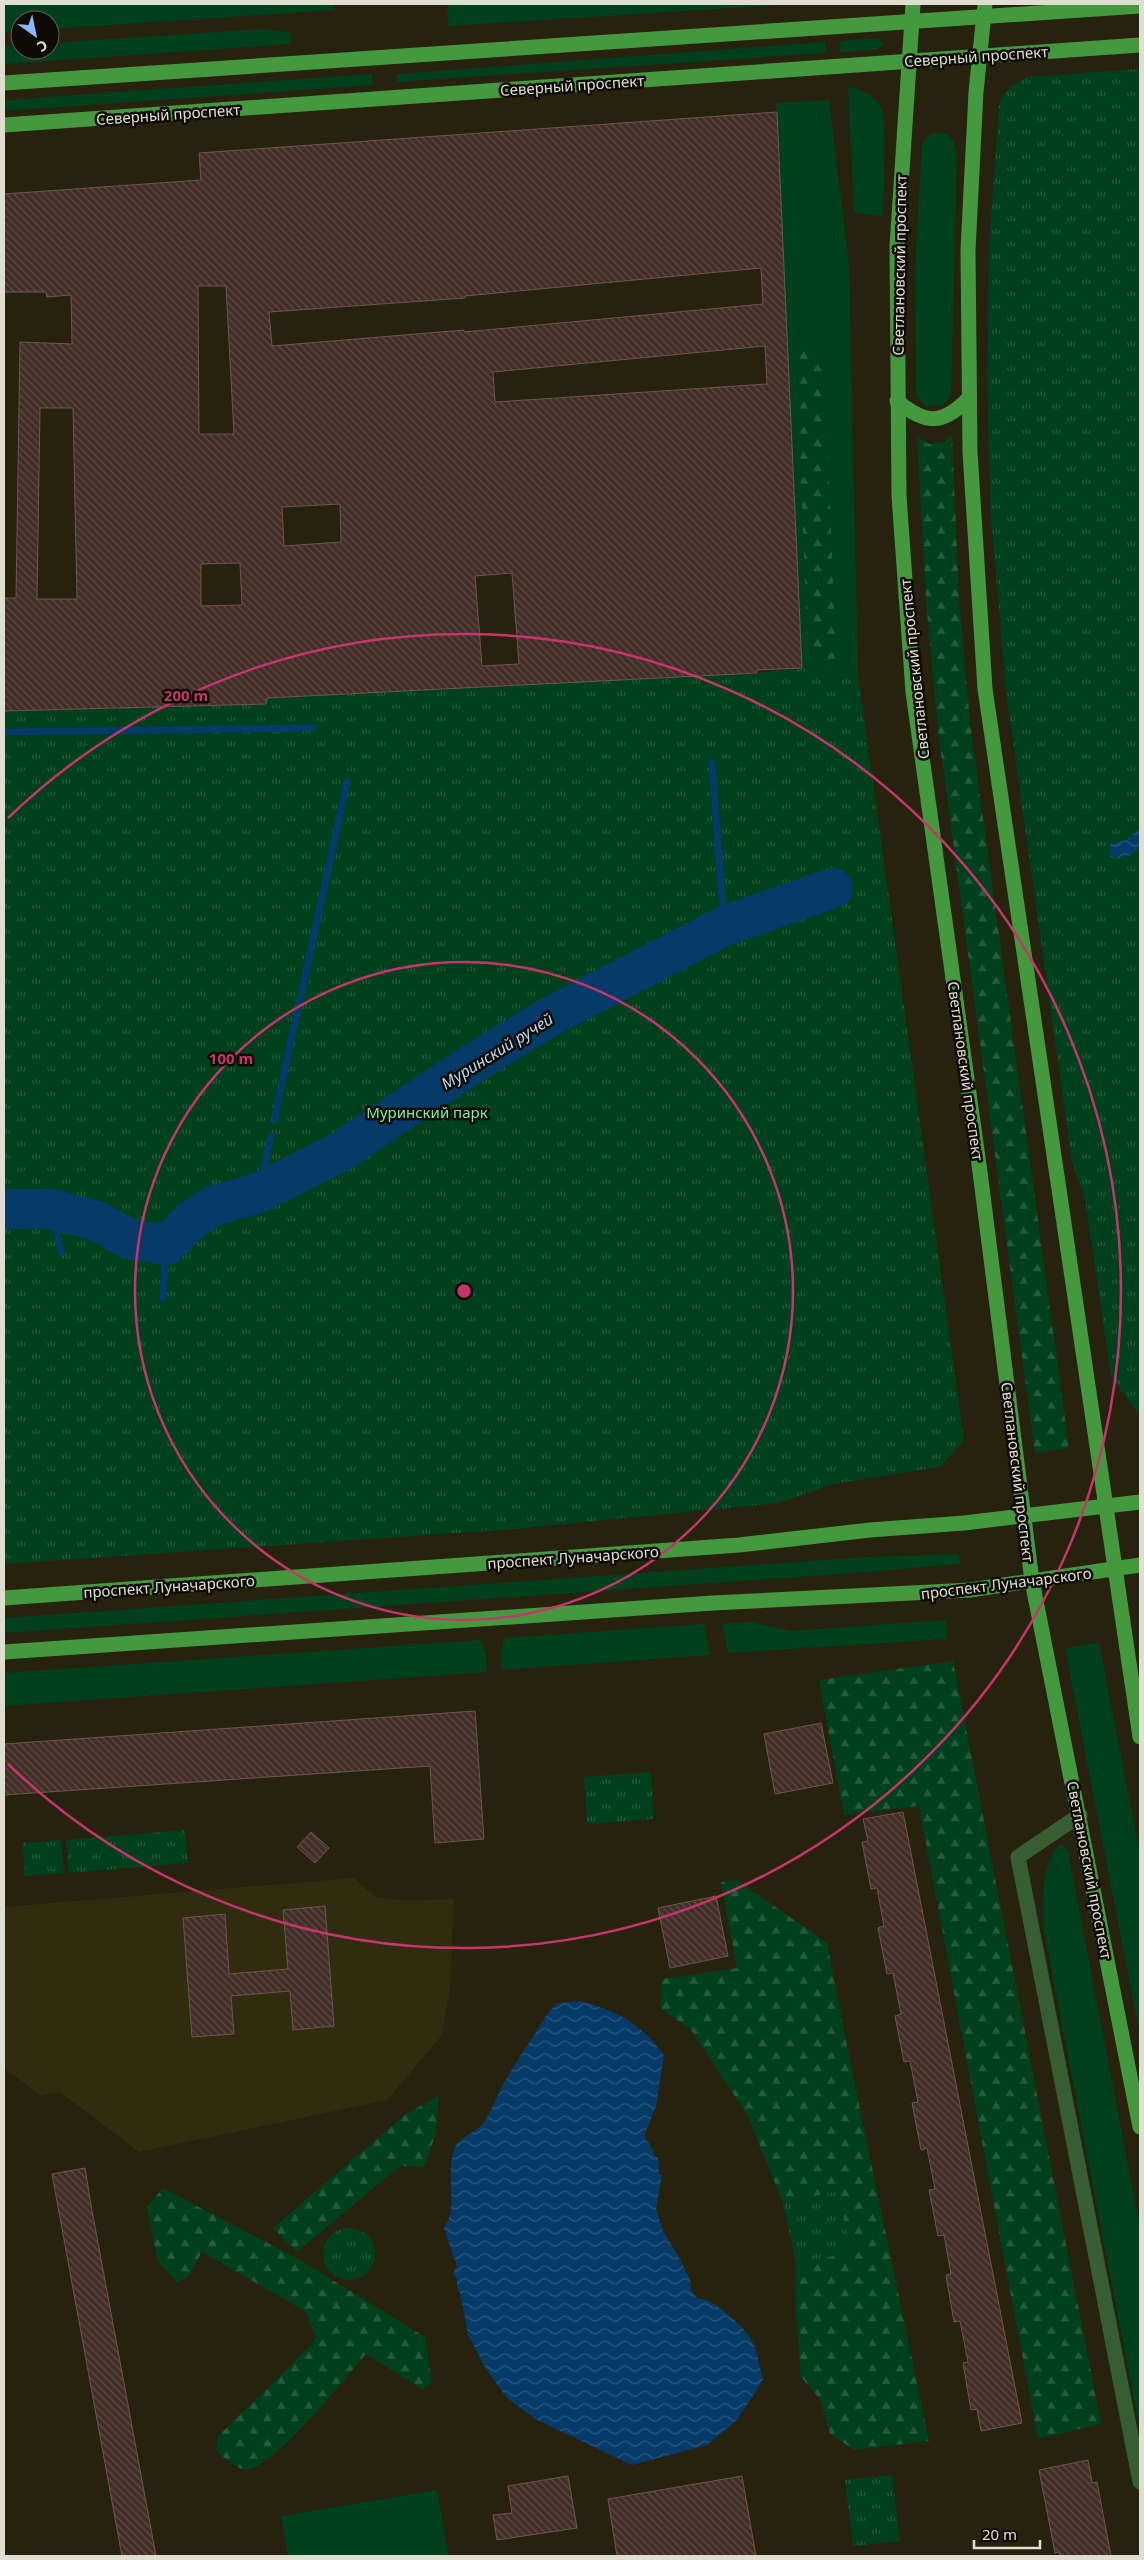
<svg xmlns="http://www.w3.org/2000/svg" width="1144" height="2560" viewBox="0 0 1144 2560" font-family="'Noto Sans',sans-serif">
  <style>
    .built { fill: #312b0f }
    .grass { fill: #00401d }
    .forest { fill: url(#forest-firs) }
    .park { fill: url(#park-tufts) }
    .water { fill: url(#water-waves) }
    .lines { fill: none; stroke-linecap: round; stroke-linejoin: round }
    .stream { stroke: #063b69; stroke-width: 7 }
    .river { stroke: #063b69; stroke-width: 40 }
    .building { fill: url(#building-back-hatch); stroke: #6e564f; fill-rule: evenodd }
    .minor { stroke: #375e33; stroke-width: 15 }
    .major { stroke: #44993e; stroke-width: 15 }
    .ring { fill: none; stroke: #c6366d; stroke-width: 2.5 }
    .labels { text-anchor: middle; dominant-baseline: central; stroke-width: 5; stroke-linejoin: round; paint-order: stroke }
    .street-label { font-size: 15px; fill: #e0ddd1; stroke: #0d0b04 }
    .park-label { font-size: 15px; fill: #7ceea2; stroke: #0d0b04 }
    .water-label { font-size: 16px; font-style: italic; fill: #b6d6f9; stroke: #0d0b04 }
    .centre { fill: #c6366d; stroke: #0d0b04; stroke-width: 2.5 }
    .ring-label { font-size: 15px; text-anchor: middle; font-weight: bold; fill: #c6366d; stroke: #0d0b04; stroke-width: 5; stroke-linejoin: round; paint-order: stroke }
  </style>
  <defs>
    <pattern id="forest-firs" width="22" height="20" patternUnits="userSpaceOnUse" patternTransform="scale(1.25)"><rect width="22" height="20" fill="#00401d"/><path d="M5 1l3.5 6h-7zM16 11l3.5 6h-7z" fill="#255b3d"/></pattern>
    <pattern id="park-tufts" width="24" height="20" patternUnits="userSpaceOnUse" patternTransform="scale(1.25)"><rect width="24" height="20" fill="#00401d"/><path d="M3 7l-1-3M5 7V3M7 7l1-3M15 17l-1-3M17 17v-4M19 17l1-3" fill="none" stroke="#255b3d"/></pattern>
    <pattern id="water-waves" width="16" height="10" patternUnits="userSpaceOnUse" patternTransform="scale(1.25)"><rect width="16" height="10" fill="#063b69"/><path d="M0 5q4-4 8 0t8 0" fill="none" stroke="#2a577d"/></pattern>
    <pattern id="building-back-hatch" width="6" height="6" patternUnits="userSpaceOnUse" patternTransform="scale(1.25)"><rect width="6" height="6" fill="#422d27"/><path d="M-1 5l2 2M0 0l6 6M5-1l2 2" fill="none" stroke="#5d4b45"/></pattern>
  </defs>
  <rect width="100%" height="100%" fill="#26220e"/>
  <path class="built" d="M354,1878L375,1897L405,1900L454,1899L450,1989L442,2035L387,2100L139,2152L60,2092L40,2096L4,2067V1907Z"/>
  <g class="grass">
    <path d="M4,4H334L335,10L50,29V20H20V31L4,32Z"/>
    <path d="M447,4H797L448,26Z"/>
    <path d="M262,29L291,33V44L4,64V47L20,45V50H50V43Z"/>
    <path d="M877,38L882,43V46L876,50L841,52L840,41Z"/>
    <path d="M825,42L826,53L397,82V74Z"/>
    <path d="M372,74L373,85L4,111V100Z"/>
    <path d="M848,87C861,88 872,94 880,106C889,121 883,194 883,216L854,213Z"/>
    <path d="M829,100L849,265L858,674L802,668L776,103Z"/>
    <path d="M935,133L947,134L954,142L957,153L951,397L942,405L926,407L916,396L915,269L922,144L928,136Z"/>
    <path d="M959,1554L960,1564L868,1572L4,1633V1618L867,1557Z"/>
    <path d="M946,1620L947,1639L728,1653L722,1624L750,1622L791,1631Z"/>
    <path d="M704,1624L710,1655L502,1670L501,1652L504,1638Z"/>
    <path d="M480,1640L486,1654L487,1672L4,1706V1673Z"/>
    <path d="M1099,1643L1140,1854V2036L1065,1648Z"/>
    <path d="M1062,1844L1068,1851L1140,2228V2430L1043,1926C1042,1907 1042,1853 1062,1844Z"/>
    <path d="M437,2490L449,2556H288L281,2516Z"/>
  </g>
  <g class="forest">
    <path d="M796,350H824L836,659L808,662Z"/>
    <path d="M952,435L959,597L970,722L1069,1448L1035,1453L938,730L926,600L917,436L928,444L942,443Z"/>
    <path d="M953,1661L1101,2424L1038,2439L919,1806L844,1815L819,1680Z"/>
    <path d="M737,1880L827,1943C859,2110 895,2275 929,2441L854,2450L830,2434L820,2399L801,2377L795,2298L796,2264L812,2260L838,2191L783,2203L748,2116L691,2030L660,2008L662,1979L737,1968L721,1882Z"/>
    <path d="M439,2096L436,2133L424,2167L400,2166L297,2252L273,2228L406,2114Z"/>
    <path d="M163,2188L300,2260L425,2337L432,2383L422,2389L366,2354C344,2379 277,2465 248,2469C236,2471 226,2458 216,2451L218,2436L299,2358L316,2338L305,2311L202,2252L188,2277L177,2282L158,2262L147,2207Z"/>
  </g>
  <g class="park">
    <path d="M1140,69V1416L1111,1377L1087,1211L1083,1192L1072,1162L1006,692L991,518L987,384L989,244L999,106C1004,90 1012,85 1027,77Z"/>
    <path d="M802,668L858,674L964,1440L940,1467L833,1484L779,1503L515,1529L4,1564V711L266,704L267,698L757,673Z"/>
    <path d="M651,1772L654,1819L587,1824L584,1777Z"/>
    <path d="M185,1830L188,1863L69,1873L66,1840Z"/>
    <path d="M61,1840L64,1873L25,1876L23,1843Z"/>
    <path d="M838,2191L851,2252L796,2264L783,2203Z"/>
    <circle cx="349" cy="2254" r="26"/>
    <path d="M892,2475L900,2541L853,2546L845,2480Z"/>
  </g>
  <g class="water">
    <path d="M1140,828V848L1127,857H1110V844L1127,840Z"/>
    <path d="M580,2001C618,2011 640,2023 664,2055L656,2106L644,2136L653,2150V2154L658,2158L659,2174L662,2175L656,2209L663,2231L681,2261L690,2280L691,2290L697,2298C710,2300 717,2305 727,2314C756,2338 755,2345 763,2380L737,2420L707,2445L632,2465L537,2420L507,2398L486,2369L468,2335L460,2292L457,2289V2279L453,2274L457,2266L444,2228C459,2207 445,2175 454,2150C458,2136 476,2134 484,2122C493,2109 498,2092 507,2078C520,2055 536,2033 550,2010L558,2003Z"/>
  </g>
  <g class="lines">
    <g class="stream">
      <path d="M4,732L313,728"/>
      <path d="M712,763L724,926"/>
      <path d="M274,1120L347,782"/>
      <path d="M258,1193L271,1136"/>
      <path d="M52,1209L61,1252"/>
      <path d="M163,1298L166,1245"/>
    </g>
    <path class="river" d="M4,1209H52L97,1221L129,1239L166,1245L193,1219L213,1206L258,1193L340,1152L475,1062L551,1016L724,926L833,888"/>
  </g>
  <g class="building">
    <path d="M777,112L802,668L757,670V673L267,698L266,704L4,711V598H16L20,342L72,344L71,295L47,297L46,292H4V194L201,180L199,153ZM761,268L763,304L464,332V330L272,346L269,312L465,298V296ZM198,286H226L234,434H199ZM765,346L767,384L495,402L493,372ZM40,408H73L77,599H37ZM340,504L341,542L284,546L282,507ZM240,563L242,605L201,606V564ZM512,573L519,664L482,666L475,576Z"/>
    <path d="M475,1711L484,1839L435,1843L430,1766L4,1795V1744Z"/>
    <path d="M821,1723L833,1783L775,1794L764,1734Z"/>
    <path d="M903,1812L1022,2423L981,2431L977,2409L971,2410L963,2363L968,2362L960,2321L954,2322L946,2275L951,2274L944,2235L938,2236L929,2190L935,2189L927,2148L921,2150L912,2103L918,2102L910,2061L904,2062L895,2016L901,2014L893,1973L887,1974L878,1928L884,1926L877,1888L871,1889L862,1842L868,1841L863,1819Z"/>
    <path d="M311,1832L329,1848L315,1863L297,1847Z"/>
    <path d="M716,1896L728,1956L670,1968L658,1908Z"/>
    <path d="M325,1906L334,2026L293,2030L290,1991L231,1996L234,2034L192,2037L183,1918L225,1914L229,1974L288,1969L283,1910Z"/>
    <path d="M85,2168L91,2205L156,2556H122L52,2174Z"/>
    <path d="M1088,2460L1092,2483L1097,2482L1111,2556H1060L1059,2552L1055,2553L1039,2470Z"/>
    <path d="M568,2476L577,2528L497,2540L493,2515L512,2513L508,2486Z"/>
    <path d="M742,2476L756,2556H617L608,2499Z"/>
  </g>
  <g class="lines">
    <path class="minor" d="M1080,1815L1018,1857L1140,2482"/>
    <g class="major">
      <path d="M913,4L897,246L899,496L913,692L980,1172L1032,1581L1140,2127"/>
      <path d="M985,4L976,92L968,250L970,452L985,689L1140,1737"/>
      <path d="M4,83L1140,6"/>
      <path d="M4,125L1140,45"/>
      <path d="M897,401C926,425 943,425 969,398"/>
      <path d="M4,1598L739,1545L870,1530L964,1523L1140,1502"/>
      <path d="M4,1652L713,1603L970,1590L1140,1565"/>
    </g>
  </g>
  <g class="ring">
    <circle cx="464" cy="1291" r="329"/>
    <path d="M8 818A657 657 0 1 1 8 1764"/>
  </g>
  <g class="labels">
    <g class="street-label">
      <text transform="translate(976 56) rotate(-4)">Северный проспект</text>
      <text transform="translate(572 85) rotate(-4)">Северный проспект</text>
      <text transform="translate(168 114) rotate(-4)">Северный проспект</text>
      <text transform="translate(899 265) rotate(-89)">Светлановский проспект</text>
      <text transform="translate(914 669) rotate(-96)">Светлановский проспект</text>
      <text transform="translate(966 1071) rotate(82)">Светлановский проспект</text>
      <text transform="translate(1018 1472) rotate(83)">Светлановский проспект</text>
      <text transform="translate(573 1557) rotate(-4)">проспект Луначарского</text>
      <text transform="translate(1006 1583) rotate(-7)">проспект Луначарского</text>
      <text transform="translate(169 1586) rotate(-4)">проспект Луначарского</text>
      <text transform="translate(1090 1870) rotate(79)">Светлановский проспект</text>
    </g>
    <g class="park-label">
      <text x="427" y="1112">Муринский парк</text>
    </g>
    <g class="water-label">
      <text transform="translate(497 1051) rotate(-32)">Муринский ручей</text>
    </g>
  </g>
  <circle cx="464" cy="1291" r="8" class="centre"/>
  <g class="ring-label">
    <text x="186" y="701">200 m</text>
    <text x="231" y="1064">100 m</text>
  </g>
  <rect width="1144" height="2560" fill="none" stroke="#e0ddd1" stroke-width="10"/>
  <g transform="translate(35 35) rotate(147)"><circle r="24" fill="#0d0b04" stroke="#615f56"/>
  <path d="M0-4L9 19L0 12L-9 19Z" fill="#8abafc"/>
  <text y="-8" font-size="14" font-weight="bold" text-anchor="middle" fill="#e0ddd1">С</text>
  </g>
  <path d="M974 2540v8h66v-8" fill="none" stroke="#e0ddd1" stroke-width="2.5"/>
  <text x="982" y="2540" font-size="15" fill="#e0ddd1" stroke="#0d0b04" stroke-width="4" paint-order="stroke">20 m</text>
</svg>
